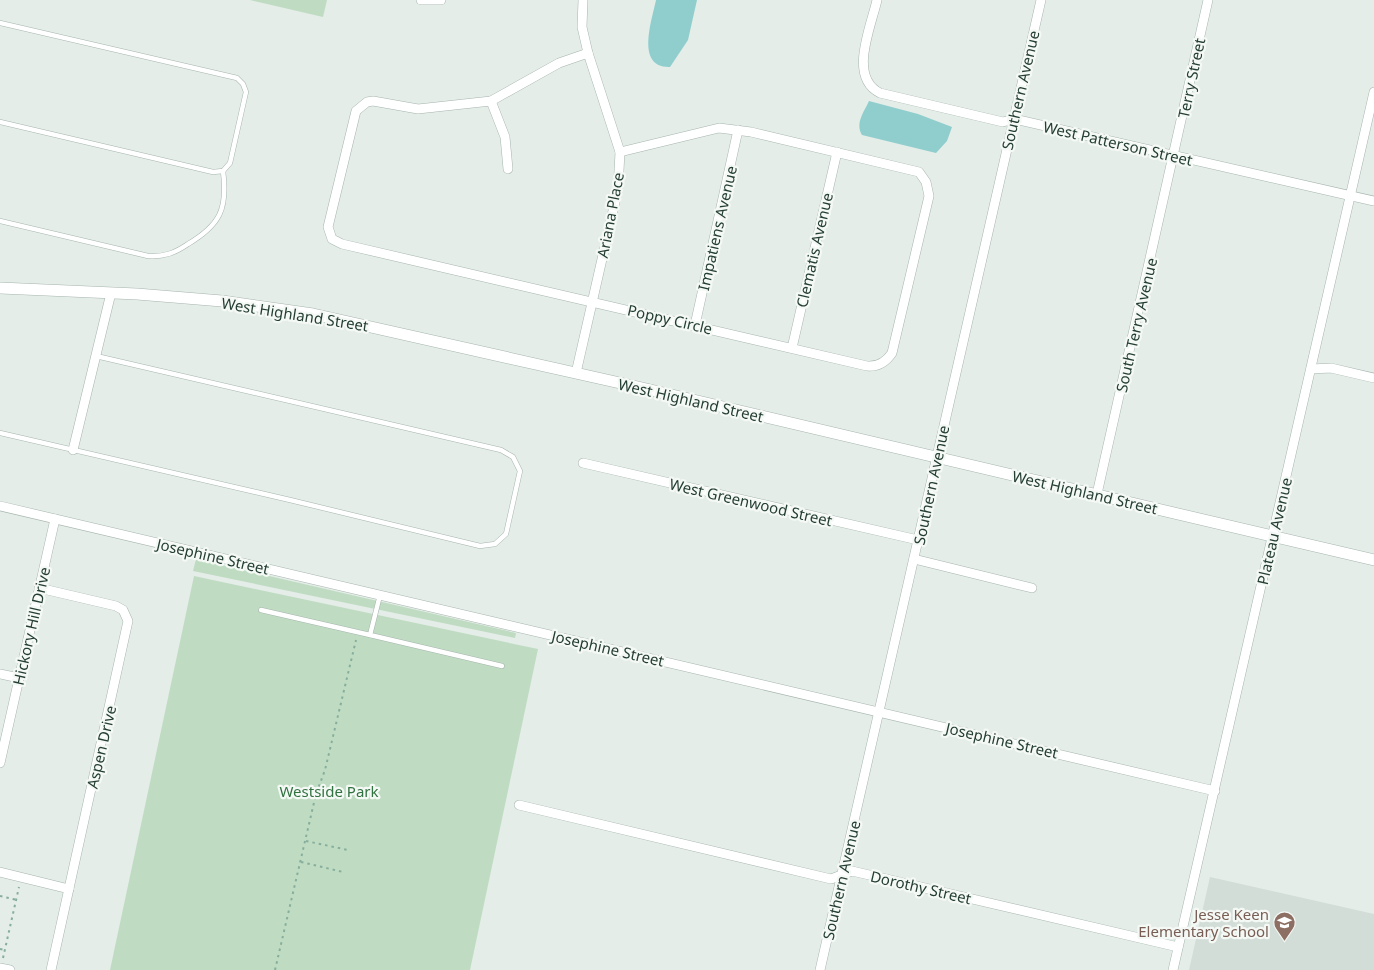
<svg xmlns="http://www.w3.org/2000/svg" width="1374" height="970" viewBox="0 0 1374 970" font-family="'Noto Sans',sans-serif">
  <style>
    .built { fill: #d3ddd7 }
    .green { fill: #bfdcc2 }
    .water { fill: #90cece }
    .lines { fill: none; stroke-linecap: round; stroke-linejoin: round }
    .service-casing { stroke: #a7b5ae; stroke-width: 5.5 }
    .minor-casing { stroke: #a7b5ae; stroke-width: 10 }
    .tertiary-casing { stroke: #a7b5ae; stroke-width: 12 }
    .path { stroke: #87ae9c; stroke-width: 2; stroke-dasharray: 2.5 4; stroke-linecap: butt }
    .service { stroke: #fff; stroke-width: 4.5 }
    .minor { stroke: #fff; stroke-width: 9 }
    .tertiary { stroke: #fff; stroke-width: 11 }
    .labels { text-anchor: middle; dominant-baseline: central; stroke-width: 4.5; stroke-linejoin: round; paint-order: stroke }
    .street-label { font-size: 15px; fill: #253e33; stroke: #f5f9f6 }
    .park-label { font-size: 15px; fill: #317241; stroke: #f5f9f6 }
    .education-label { font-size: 15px; fill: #785e54; stroke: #f5f9f6; text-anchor: end }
  </style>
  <rect width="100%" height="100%" fill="#e4ede8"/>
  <path class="built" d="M1210,877L1374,914V970H1189Z"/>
  <g class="green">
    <path d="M250,0H327L323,17Z"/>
    <path d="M196,559L516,633L515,638L193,571Z"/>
    <path d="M194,576L538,649L470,970H110Z"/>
  </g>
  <g class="water">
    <path d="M656,0H697L688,40L670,67C635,68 652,20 656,0Z"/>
    <path d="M869,101L918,114L952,127L947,141L936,153L862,135C855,123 864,112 869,101Z"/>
  </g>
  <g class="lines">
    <defs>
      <g id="service">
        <path d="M0,23L237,78L243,84L246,92L230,163L223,171L213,172L0,122"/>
        <path d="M0,221L148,256C164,257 175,253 188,244C220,225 228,209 223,171"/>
        <path d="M0,433L290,500L480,546L495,544L506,534L520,471L513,457L501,450L96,356"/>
        <path d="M380,595L370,635L502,666"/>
        <path d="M261,610L370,635"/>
      </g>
      <g id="minor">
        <path d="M421,0H441"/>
        <path d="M877,0C871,27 848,77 880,93L1003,122L1014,119L1374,201"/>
        <path d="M588,53L559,63L491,101L418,109L373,101L367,102L356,111L328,227L332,239L342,244L867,366C878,367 886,362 892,353L929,196L926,182L919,172L751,132L719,128L620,152"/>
        <path d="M491,101L505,137L508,169"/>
        <path d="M695,325L738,130"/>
        <path d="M792,348L837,152"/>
        <path d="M1311,369L1331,368L1374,378"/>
        <path d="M576,373L618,189L620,152L588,53L582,27L583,0"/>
        <path d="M73,450L111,293"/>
        <path d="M583,463L918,540"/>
        <path d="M1097,494L1208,0"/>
        <path d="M0,506L1215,791"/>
        <path d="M914,559L1032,588"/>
        <path d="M39,588L116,606L123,610L128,621L51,970"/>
        <path d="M0,674L19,678"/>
        <path d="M0,763L55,519"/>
        <path d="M519,805L831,879L852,871L1178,947"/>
        <path d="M0,872L69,889"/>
        <path d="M0,968L10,970"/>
        <path d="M820,970L1041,0"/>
        <path d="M1173,970L1374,92"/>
      </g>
      <path id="tertiary" d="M0,288L137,294L222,301L313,314L638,387L1374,560"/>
    </defs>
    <use href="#service" class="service-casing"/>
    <use href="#minor" class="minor-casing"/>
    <use href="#tertiary" class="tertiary-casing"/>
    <g class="path">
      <path d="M306,841L348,850"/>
      <path d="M301,862L343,872"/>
      <path d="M0,896L17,900"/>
      <path d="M0,949L5,950"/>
      <path d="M3,958L19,887"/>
      <path d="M275,970L316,794L325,770L356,640"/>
    </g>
    <use href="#service" class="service"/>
    <use href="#minor" class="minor"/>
    <use href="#tertiary" class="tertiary"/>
  </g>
  <defs>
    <symbol id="school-pin" viewBox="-11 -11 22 30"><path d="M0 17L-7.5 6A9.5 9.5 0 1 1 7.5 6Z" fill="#8d6e63" stroke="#f5f9f6"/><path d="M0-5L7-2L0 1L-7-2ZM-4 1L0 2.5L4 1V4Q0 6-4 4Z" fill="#fff"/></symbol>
  </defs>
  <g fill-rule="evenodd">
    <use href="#school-pin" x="1272" y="910" width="25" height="34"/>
  </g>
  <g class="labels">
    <g class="street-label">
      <text transform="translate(1191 78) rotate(-78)">Terry Street</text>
      <text transform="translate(1020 90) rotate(-77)">Southern Avenue</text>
      <text transform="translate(1118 143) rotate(13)">West Patterson Street</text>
      <text transform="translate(610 215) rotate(-79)">Ariana Place</text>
      <text transform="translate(717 228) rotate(-77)">Impatiens Avenue</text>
      <text transform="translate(814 250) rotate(-77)">Clematis Avenue</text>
      <text transform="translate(295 314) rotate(9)">West Highland Street</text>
      <text transform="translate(670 319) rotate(13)">Poppy Circle</text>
      <text transform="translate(1136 325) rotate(-77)">South Terry Avenue</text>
      <text transform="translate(691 400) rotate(13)">West Highland Street</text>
      <text transform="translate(931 485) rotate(-78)">Southern Avenue</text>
      <text transform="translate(1085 492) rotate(13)">West Highland Street</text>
      <text transform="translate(751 502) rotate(13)">West Greenwood Street</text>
      <text transform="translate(1274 531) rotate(-77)">Plateau Avenue</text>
      <text transform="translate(213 556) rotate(13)">Josephine Street</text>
      <text transform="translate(31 626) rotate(-77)">Hickory Hill Drive</text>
      <text transform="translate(608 648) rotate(13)">Josephine Street</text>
      <text transform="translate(1002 740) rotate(13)">Josephine Street</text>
      <text transform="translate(101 747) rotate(-77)">Aspen Drive</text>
      <text transform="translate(841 880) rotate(-77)">Southern Avenue</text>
      <text transform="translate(921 887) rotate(13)">Dorothy Street</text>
    </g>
    <g class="park-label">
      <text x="329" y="791">Westside Park</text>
    </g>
    <g class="education-label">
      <text x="1269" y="914">Jesse Keen<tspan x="1269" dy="17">Elementary School</tspan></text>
    </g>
  </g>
</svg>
